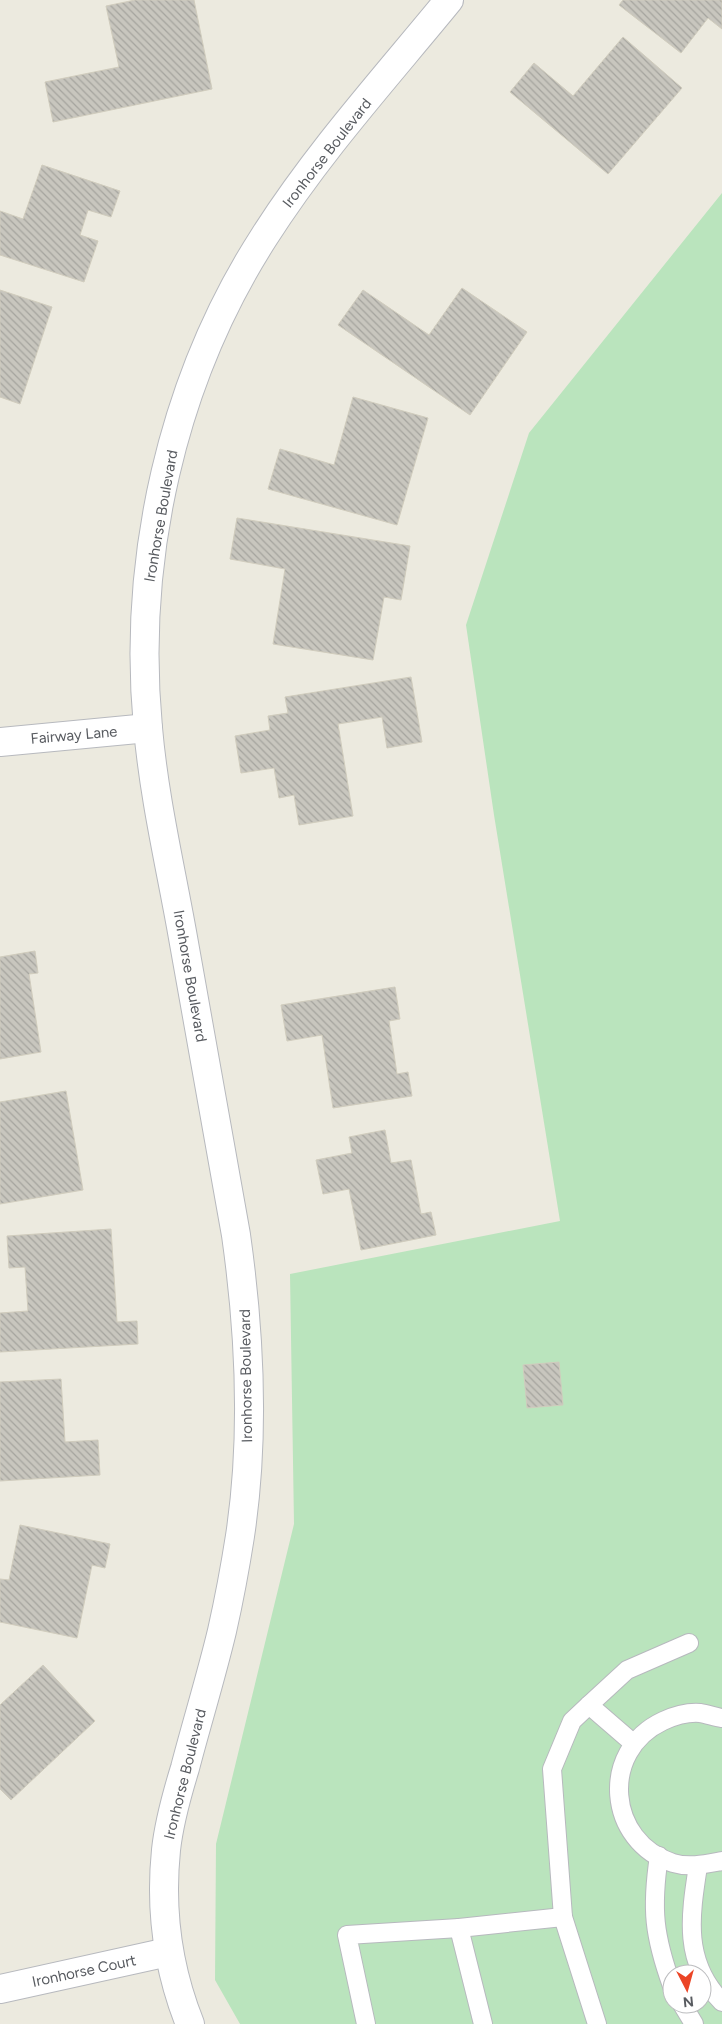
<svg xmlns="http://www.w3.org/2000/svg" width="722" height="2024" viewBox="0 0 722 2024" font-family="Figtree,sans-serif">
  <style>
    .green { fill: #bae4bd; fill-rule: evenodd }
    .building { fill: url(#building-back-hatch); stroke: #d0ccbd }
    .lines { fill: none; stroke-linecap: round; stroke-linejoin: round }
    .service-casing { stroke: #b7b9be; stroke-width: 20 }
    .minor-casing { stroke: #b7b9be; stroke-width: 30 }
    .service { stroke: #fff; stroke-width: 18 }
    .minor { stroke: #fff; stroke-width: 28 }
    .labels { text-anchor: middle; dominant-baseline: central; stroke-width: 4; stroke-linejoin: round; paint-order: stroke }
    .street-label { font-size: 15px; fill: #585b60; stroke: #fff }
  </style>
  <defs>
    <pattern id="building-back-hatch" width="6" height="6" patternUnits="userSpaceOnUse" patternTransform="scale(1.25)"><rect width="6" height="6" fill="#c8c6be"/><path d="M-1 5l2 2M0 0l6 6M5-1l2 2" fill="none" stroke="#a5a49e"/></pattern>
  </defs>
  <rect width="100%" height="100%" fill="#eceadf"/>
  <path class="green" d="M722,193V2024H240L215,1980L216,1844L294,1524L290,1274L560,1221L494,815L466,625L529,433ZM672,1974H702V2004H672Z"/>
  <g class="building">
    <path d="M135,0H194L212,89L53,122L45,82L119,67L106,6Z"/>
    <path d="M623,0H722V29L708,18L681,53L619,5Z"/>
    <path d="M623,37L682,88L608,174L510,92L534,63L573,96Z"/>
    <path d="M42,165L120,191L111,217L88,210L80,235L98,241L84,282L0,255V211L23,219Z"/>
    <path d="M462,288L527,332L470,415L338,325L363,290L429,335Z"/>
    <path d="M0,290L52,307L20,404L0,397Z"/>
    <path d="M353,397L428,418L397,525L268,489L280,449L334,465Z"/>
    <path d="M237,518L410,546L401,600L384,597L373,660L273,644L285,569L230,559Z"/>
    <path d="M411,677L422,742L387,748L382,717L338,724L353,816L299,825L294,795L279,798L274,768L241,773L235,736L270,730L268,716L288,713L285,697Z"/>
    <path d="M35,951L38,973L29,974L41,1052L0,1059V957Z"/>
    <path d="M395,987L400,1019L389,1021L397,1074L408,1072L412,1096L333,1108L322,1035L287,1041L281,1005Z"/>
    <path d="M66,1091L83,1190L0,1204V1102Z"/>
    <path d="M385,1130L391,1163L411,1160L421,1214L431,1212L436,1235L361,1250L349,1189L323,1194L316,1160L352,1153L349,1137Z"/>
    <path d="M111,1229L117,1322L137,1321L138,1344L0,1352V1313L28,1311L25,1267L9,1268L7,1236Z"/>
    <path d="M559,1362L563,1405L527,1408L523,1365Z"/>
    <path d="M61,1379L65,1442L98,1440L100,1475L0,1481V1382Z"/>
    <path d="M20,1525L110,1544L105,1568L92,1565L77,1638L0,1622V1579L9,1580Z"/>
    <path d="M43,1665L95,1721L11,1800L0,1789V1705Z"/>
  </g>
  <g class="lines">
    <defs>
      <g id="service">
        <path d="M589,1705L633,1743"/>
        <path d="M722,1718C715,1717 707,1714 700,1713C687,1712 674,1716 663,1721C599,1751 607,1842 673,1863C689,1868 706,1864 722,1861"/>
        <path d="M659,1856C651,1909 654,1936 672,1986"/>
        <path d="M698,1866C690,1917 683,1962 722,2002"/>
        <path d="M682,2004L694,2024"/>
        <path d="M366,2024L347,1935L459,1928"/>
        <path d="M483,2024L459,1928L563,1917"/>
        <path d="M597,2024L563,1917L552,1769L572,1721L589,1705L627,1670L689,1643"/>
      </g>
      <g id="minor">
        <path d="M0,742L148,728"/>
        <path d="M0,1989L168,1952"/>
        <path d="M190,2024C168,1969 160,1909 166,1850C169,1822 177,1794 185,1768C197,1722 211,1677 222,1631C229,1600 235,1568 240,1536C255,1437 250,1334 236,1235C218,1134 200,1033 182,932C170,865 154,797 148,728C132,559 172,380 264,237C318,152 386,77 449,0"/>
      </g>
    </defs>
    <use href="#service" class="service-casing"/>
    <use href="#minor" class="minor-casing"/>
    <use href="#service" class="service"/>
    <use href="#minor" class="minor"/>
  </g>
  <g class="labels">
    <g class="street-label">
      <text transform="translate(327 153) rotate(-52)">Ironhorse Boulevard</text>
      <text transform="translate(161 516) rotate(-80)">Ironhorse Boulevard</text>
      <text transform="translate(74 735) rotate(-5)">Fairway Lane</text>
      <text transform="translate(190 976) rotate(80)">Ironhorse Boulevard</text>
      <text transform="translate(246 1376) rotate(-91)">Ironhorse Boulevard</text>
      <text transform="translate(185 1774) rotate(-76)">Ironhorse Boulevard</text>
      <text transform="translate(84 1971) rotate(-12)">Ironhorse Court</text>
    </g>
  </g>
  <g transform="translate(687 1989) rotate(174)"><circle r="24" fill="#ffffff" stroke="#bcbdbf"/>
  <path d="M0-4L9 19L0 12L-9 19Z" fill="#eb4526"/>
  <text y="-8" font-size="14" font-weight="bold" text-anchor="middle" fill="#585b60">N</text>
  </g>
</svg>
